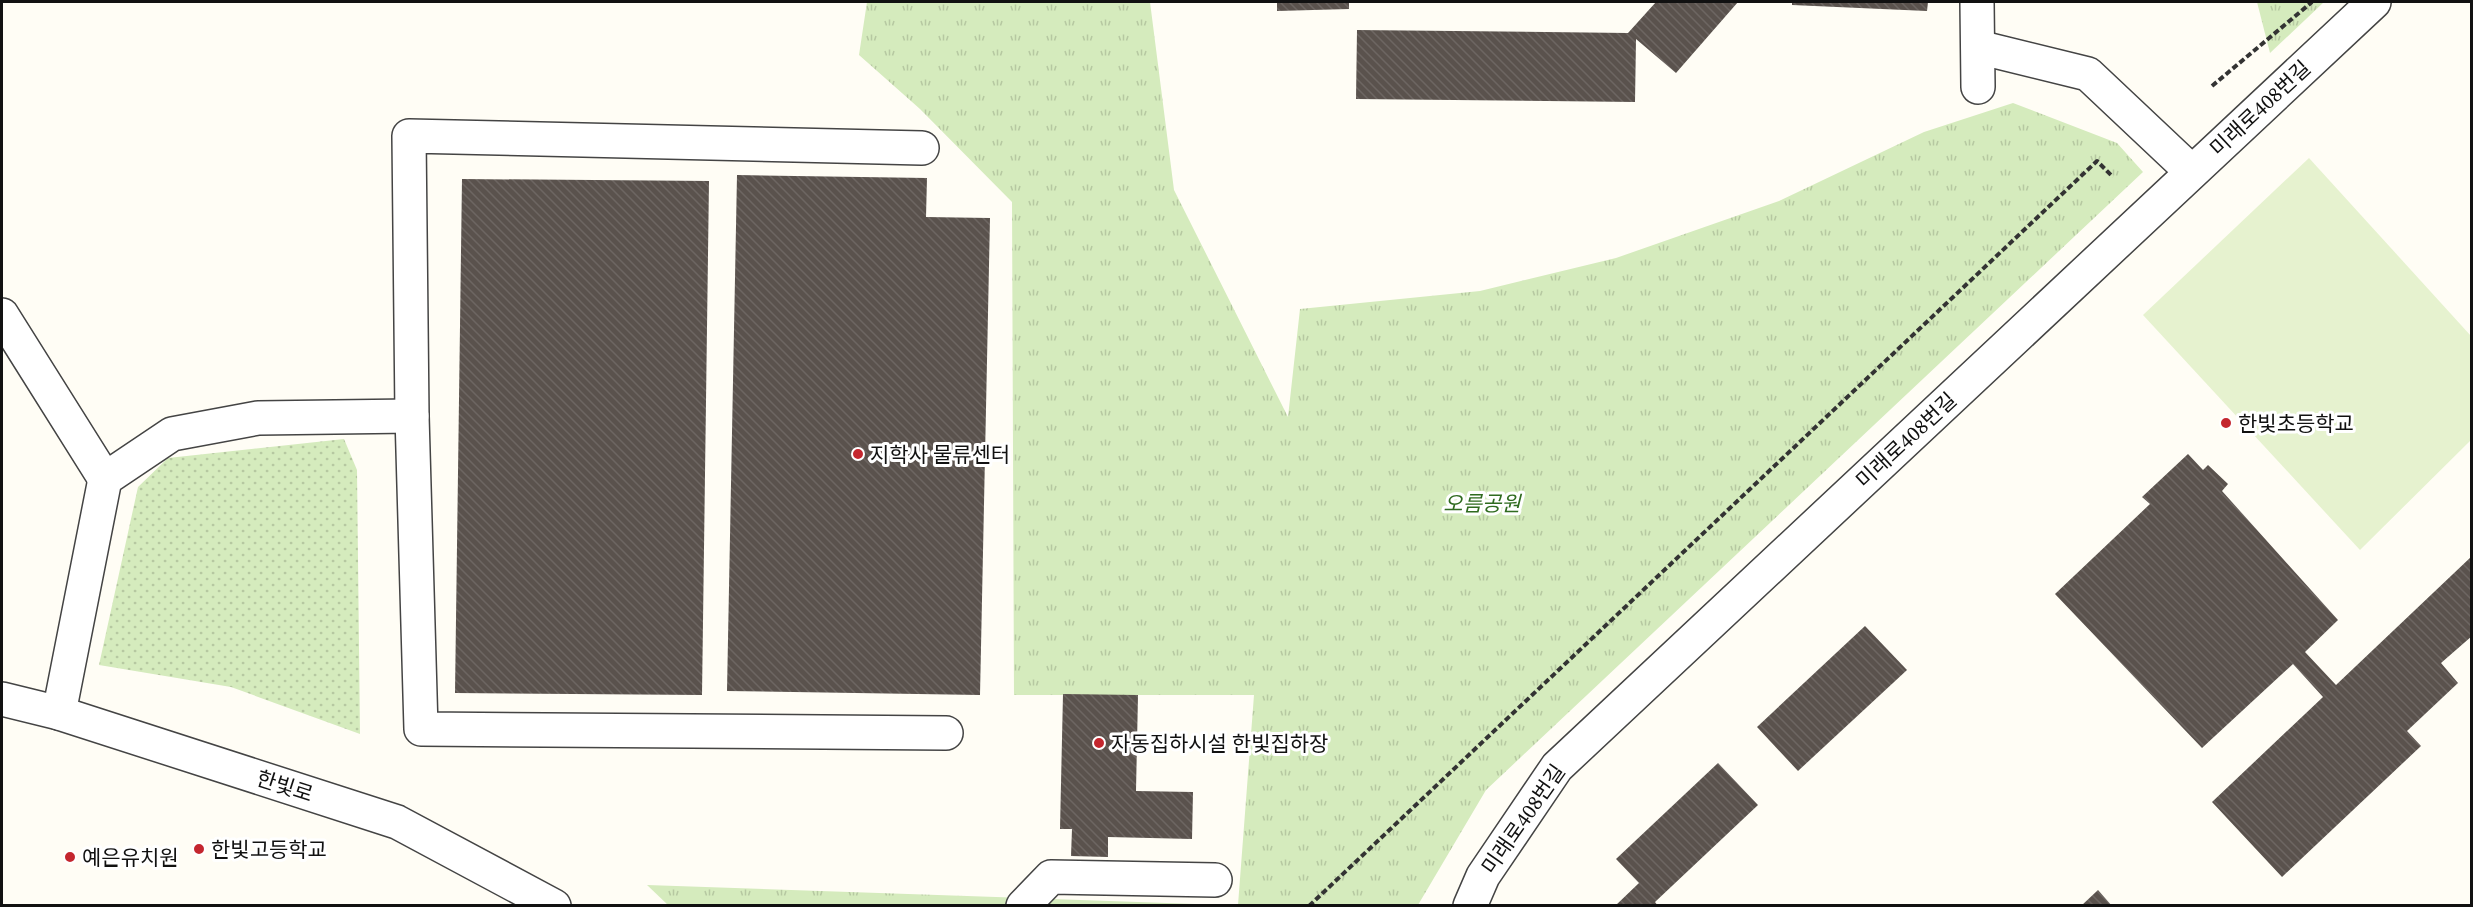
<svg xmlns="http://www.w3.org/2000/svg" width="2473" height="907" viewBox="0 0 2473 907" font-family="'Source Serif 4','Noto Sans KR',serif">
  <style>
    .grass { fill: url(#grass-dots) }
    .park { fill: url(#park-tufts) }
    .pitch { fill: #e6f2cf }
    .building { fill: url(#building-back-hatch) }
    .lines { fill: none; stroke-linecap: round; stroke-linejoin: round }
    .minor-casing { stroke: #444; stroke-width: 36 }
    .path { stroke: #333; stroke-width: 4; stroke-dasharray: 6 3; stroke-linecap: butt }
    .minor { stroke: #fff; stroke-width: 33 }
    .poi-dot { fill: #c4262e; stroke: #fff; stroke-width: 2 }
    .labels { text-anchor: middle; dominant-baseline: central; stroke-width: 6; stroke-linejoin: round; paint-order: stroke }
    .street-label { font-size: 21px; fill: #111; stroke: #fff }
    .poi-label { font-size: 21px; fill: #111; stroke: #fff; text-anchor: start }
    .park-label { font-size: 21px; font-style: italic; fill: #2f6b1f; stroke: #fff }
  </style>
  <defs>
    <pattern id="grass-dots" width="8" height="8" patternUnits="userSpaceOnUse" patternTransform="scale(1.5)"><rect width="8" height="8" fill="#d5ebbd"/><path d="M2 2h.1M6 6h.1" fill="none" stroke="#b6c8a1" stroke-width="1.8" stroke-linecap="round"/></pattern>
    <pattern id="park-tufts" width="24" height="20" patternUnits="userSpaceOnUse" patternTransform="scale(1.5)"><rect width="24" height="20" fill="#d5ebbd"/><path d="M3 7l-1-3M5 7V3M7 7l1-3M15 17l-1-3M17 17v-4M19 17l1-3" fill="none" stroke="#b6c8a1"/></pattern>
    <pattern id="building-back-hatch" width="6" height="6" patternUnits="userSpaceOnUse" patternTransform="scale(1.5)"><rect width="6" height="6" fill="#5a524d"/><path d="M-1 5l2 2M0 0l6 6M5-1l2 2" fill="none" stroke="#6d6662"/></pattern>
  </defs>
  <rect width="100%" height="100%" fill="#fffdf5"/>
  <path class="grass" d="M344,439L357,470L360,734L231,687L99,665L138,487L168,458Z"/>
  <g class="park">
    <path d="M867,2H1150L1174,190L1288,417L1300,309L1480,291L1616,258L1779,201L1924,132L2013,103L2117,143L2143,172L1486,790L1418,905H1238L1254,695H1014L1012,202L920,109L859,55Z"/>
    <path d="M2257,2H2324L2270,53Z"/>
    <path d="M647,885L1224,905L669,906Z"/>
  </g>
  <path class="pitch" d="M2309,158L2471,336V440L2360,550L2143,315Z"/>
  <g class="building">
    <path d="M1277,2H1349V9L1277,11Z"/>
    <path d="M1656,2H1738L1676,73L1636,39L1635,102L1356,99L1357,30L1628,33Z"/>
    <path d="M1792,2H1928L1927,11L1792,5Z"/>
    <path d="M737,175L927,178L926,217L990,218L980,695L727,691Z"/>
    <path d="M462,179L709,181L702,695L455,693Z"/>
    <path d="M2188,454L2203,470L2208,465L2228,484L2222,491L2338,620L2305,652L2336,685L2472,556V636L2441,663L2458,683L2407,731L2421,746L2282,877L2212,802L2323,697L2293,664L2202,748L2055,594L2150,504L2142,497Z"/>
    <path d="M1865,626L1907,670L1798,771L1757,727Z"/>
    <path d="M1063,694L1138,695L1136,791L1193,792L1192,839L1108,837V857L1071,856L1072,829H1060Z"/>
    <path d="M1718,763L1758,805L1655,902L1658,906H1615L1639,883L1616,859Z"/>
    <path d="M2098,890L2112,906H2081Z"/>
  </g>
  <g class="lines">
    <defs>
      <g id="minor">
        <path d="M1977,2L1978,87"/>
        <path d="M1978,47L2088,74L2192,172"/>
        <path d="M922,148L409,136L412,416L421,729L946,733"/>
        <path d="M2,315L105,479"/>
        <path d="M2,699L59,713L397,822L554,906"/>
        <path d="M59,713L105,479L172,434L258,418L412,416"/>
        <path d="M1023,906L1051,877L1215,880"/>
        <path d="M1470,906L1483,876L1557,767L2374,2"/>
      </g>
    </defs>
    <use href="#minor" class="minor-casing"/>
    <g class="path">
      <path d="M2212,86L2312,2"/>
      <path d="M1309,906L2097,161L2113,177"/>
    </g>
    <use href="#minor" class="minor"/>
  </g>
  <g class="poi-dot">
    <circle cx="2226" cy="423" r="6"/>
    <circle cx="858" cy="454" r="6"/>
    <circle cx="1099" cy="743" r="6"/>
    <circle cx="199" cy="849" r="6"/>
    <circle cx="70" cy="857" r="6"/>
  </g>
  <g class="labels">
    <g class="street-label">
      <text transform="translate(2260 108) rotate(-43)">미래로408번길</text>
      <text transform="translate(1906 440) rotate(-43)">미래로408번길</text>
      <text transform="translate(285 786) rotate(18)">한빛로</text>
      <text transform="translate(1523 819) rotate(-55)">미래로408번길</text>
    </g>
    <g class="poi-label">
      <text x="2238" y="423">한빛초등학교</text>
      <text x="870" y="454">지학사 물류센터</text>
      <text x="1111" y="743">자동집하시설 한빛집하장</text>
      <text x="211" y="849">한빛고등학교</text>
      <text x="82" y="857">예은유치원</text>
    </g>
    <g class="park-label">
      <text x="1482" y="503">오름공원</text>
    </g>
  </g>
  <rect width="2473" height="907" fill="none" stroke="#111111" stroke-width="6"/>
</svg>
